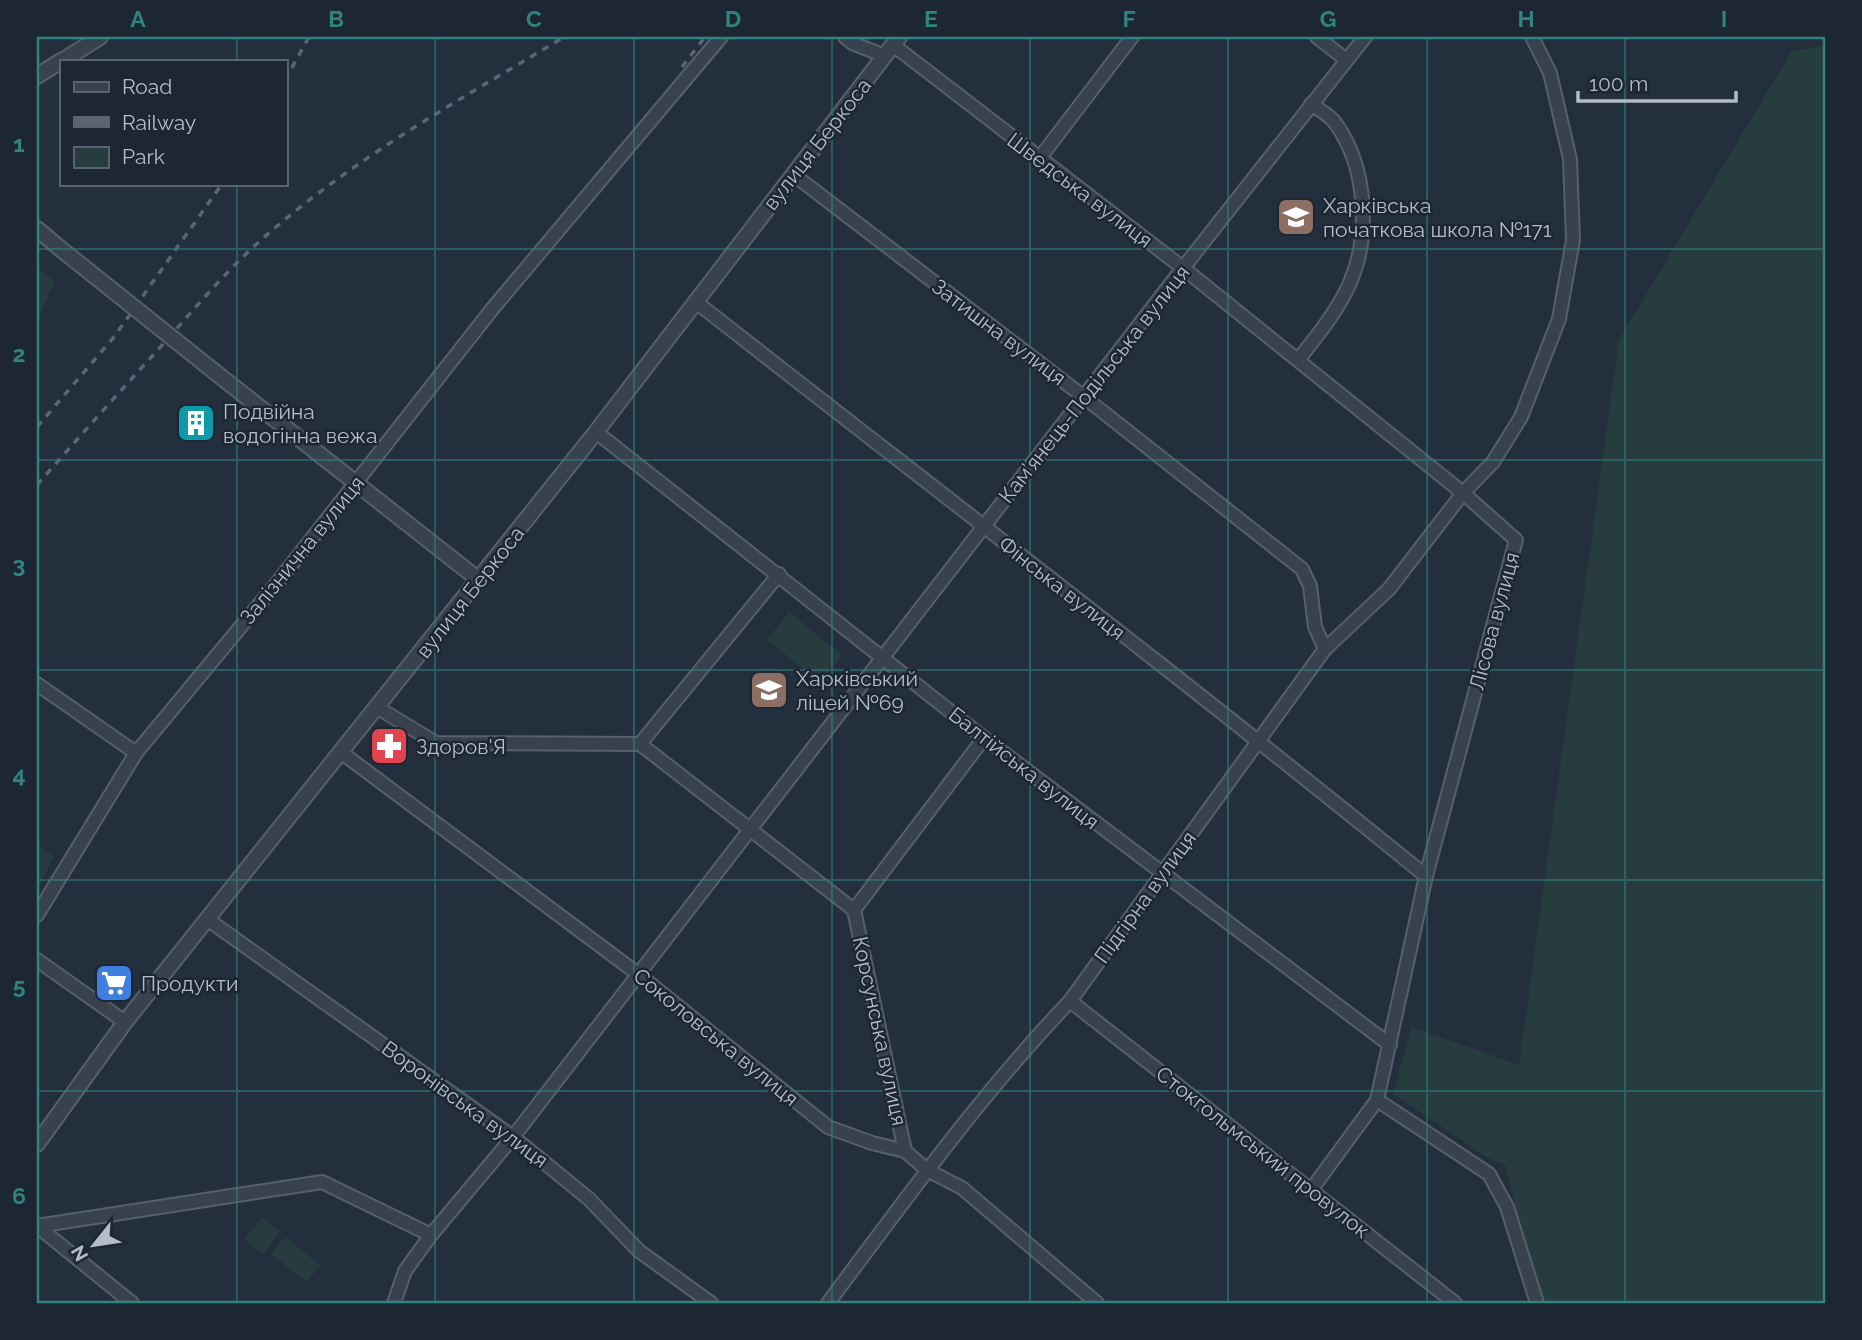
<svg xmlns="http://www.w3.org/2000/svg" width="1862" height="1340" viewBox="0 0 1862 1340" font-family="Raleway,sans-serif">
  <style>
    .green { fill: #263c3f }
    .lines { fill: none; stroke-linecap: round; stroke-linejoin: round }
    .minor-casing { stroke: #565f6c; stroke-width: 16 }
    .tertiary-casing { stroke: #565f6c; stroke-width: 18 }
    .minor { stroke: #38414e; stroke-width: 12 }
    .tertiary { stroke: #38414e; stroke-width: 14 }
    .rail { stroke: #5a6575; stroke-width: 3.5; stroke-dasharray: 7 7; stroke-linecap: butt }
    .tertiary-bridge-casing { stroke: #565f6c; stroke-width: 18; stroke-linecap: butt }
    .tertiary-bridge { stroke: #38414e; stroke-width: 14 }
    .grid { fill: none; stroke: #308480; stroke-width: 2; stroke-opacity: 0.55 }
    .labels { text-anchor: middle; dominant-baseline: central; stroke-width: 5; stroke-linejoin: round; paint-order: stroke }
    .street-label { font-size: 21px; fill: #b4bcc9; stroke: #1d2633 }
    .poi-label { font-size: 21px; fill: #b4bcc9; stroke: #1d2633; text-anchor: start }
    .neatline { fill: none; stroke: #308480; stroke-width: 2.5 }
    .grid-label { font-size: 23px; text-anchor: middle; font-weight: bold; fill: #308480 }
  </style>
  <rect width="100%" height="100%" fill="#242f3e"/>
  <g class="green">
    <path d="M1825,46V1303H1539L1505,1165L1488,1158L1393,1094L1412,1027L1519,1065L1619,340L1792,51Z"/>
    <path d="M37,268L54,281L37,324Z"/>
    <path d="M789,612L842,655L820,682L767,640Z"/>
    <path d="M37,845L54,856L37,891Z"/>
    <path d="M262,1217L280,1232L263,1254L244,1239Z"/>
    <path d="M285,1237L320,1265L307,1282L271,1254Z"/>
  </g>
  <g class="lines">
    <defs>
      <g id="minor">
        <path d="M845,37L852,43L885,56"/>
        <path d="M1317,37L1345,59"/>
        <path d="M1039,159L1132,37"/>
        <path d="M794,175L1084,397L1302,569L1310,586L1315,627L1325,649"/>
        <path d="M696,302C940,493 1186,681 1426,876"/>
        <path d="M1298,360C1317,336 1336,313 1349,285C1371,236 1367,168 1336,124C1330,115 1319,110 1311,104"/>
        <path d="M596,432L984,738L1390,1045"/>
        <path d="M779,574L640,744L854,910L984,738"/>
        <path d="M37,684L136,753"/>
        <path d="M378,708L436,743L640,744"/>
        <path d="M342,753L638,974L828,1127L872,1143L905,1151L927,1170L962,1188L1097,1303"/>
        <path d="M854,910L905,1151"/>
        <path d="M37,915L136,753L277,583L493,308L721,37"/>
        <path d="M207,919L513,1137L589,1199L639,1251L711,1303"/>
        <path d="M37,960L125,1022"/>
        <path d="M1070,1001L1455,1303"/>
        <path d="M1377,1100L1489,1174L1507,1207L1537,1303"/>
        <path d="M1311,1190L1377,1100L1426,876L1516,540L1463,493L1493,462L1521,417L1559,319L1573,240L1570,159L1550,73L1532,37"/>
        <path d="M37,1226L322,1182L431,1235"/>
        <path d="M37,1226L132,1303"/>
        <path d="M394,1303L405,1271L431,1235L513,1137L1183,268L1365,37"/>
        <path d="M828,1303C905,1200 981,1094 1070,1001L1325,649L1389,589L1463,493L1183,268L893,45"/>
      </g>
      <g id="tertiary">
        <path d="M62,61L100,37"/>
        <path d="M37,76L61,61"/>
        <path d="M37,229L62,250"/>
        <path d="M230,384L479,580"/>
        <path d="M37,1144L125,1022L596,432L899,37"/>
      </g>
    </defs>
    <use href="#minor" class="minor-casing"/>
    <use href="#tertiary" class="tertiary-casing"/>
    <use href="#minor" class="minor"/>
    <use href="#tertiary" class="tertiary"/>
    <g class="rail">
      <path d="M682,67L705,37"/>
      <path d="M285,80L309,37"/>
      <path d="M37,427L114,337L222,184"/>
      <path d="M37,485C79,437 122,389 165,342C200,302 235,261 276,227C363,153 466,96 564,37"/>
    </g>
    <defs>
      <path id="tertiary-bridge" d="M62,250L230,384"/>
    </defs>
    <use href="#tertiary-bridge" class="tertiary-bridge-casing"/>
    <use href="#tertiary-bridge" class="tertiary-bridge"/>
  </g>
  <path class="grid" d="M237,37V61M435,37V1303M634,37V1303M832,37V1303M1030,37V1303M1228,37V1303M1427,37V1303M1625,37V1303M237,184V1303M37,249H1825M37,460H1825M37,670H1825M37,880H1825M37,1091H1825"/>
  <defs>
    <symbol id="school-square" viewBox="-11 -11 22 22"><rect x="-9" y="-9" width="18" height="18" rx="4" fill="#8d6e63" stroke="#1d2633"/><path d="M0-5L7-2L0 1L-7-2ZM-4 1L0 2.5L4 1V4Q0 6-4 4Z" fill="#fff"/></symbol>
    <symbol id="building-square" viewBox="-11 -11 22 22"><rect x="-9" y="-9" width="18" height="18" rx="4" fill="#0f9aa8" stroke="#1d2633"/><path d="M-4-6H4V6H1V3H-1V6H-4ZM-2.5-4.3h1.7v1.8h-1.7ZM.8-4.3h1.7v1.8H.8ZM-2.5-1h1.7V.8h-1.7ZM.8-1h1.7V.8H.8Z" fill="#fff"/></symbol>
    <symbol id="pharmacy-square" viewBox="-11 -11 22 22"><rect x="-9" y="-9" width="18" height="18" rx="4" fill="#e0444e" stroke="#1d2633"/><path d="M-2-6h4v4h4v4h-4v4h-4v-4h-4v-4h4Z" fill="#fff"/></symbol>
    <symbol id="supermarket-square" viewBox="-11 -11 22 22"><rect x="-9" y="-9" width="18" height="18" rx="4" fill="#3f7fe0" stroke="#1d2633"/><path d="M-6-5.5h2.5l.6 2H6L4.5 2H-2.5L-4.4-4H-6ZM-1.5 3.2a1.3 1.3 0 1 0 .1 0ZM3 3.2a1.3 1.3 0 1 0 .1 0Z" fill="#fff"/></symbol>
  </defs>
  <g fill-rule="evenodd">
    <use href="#school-square" x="1274" y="195" width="44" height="44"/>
    <use href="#building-square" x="174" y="401" width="44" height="44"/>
    <use href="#school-square" x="747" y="668" width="44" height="44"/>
    <use href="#pharmacy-square" x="367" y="724" width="44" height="44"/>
    <use href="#supermarket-square" x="92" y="961" width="44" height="44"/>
  </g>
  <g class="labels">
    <g class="street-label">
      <text transform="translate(817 144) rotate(-52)">вулиця Беркоса</text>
      <text transform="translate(1080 190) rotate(37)">Шведська вулиця</text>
      <text transform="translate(999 332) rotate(37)">Затишна вулиця</text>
      <text transform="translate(1094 384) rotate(-52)">Кам’янець-Подільська вулиця</text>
      <text transform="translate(302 550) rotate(-51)">Залізнична вулиця</text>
      <text transform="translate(1062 588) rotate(38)">Фінська вулиця</text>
      <text transform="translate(470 592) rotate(-52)">вулиця Беркоса</text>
      <text transform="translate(1494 621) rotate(-75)">Лісова вулиця</text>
      <text transform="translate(1024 768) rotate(38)">Балтійська вулиця</text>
      <text transform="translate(1145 897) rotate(-54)">Підгірна вулиця</text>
      <text transform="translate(880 1031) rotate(78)">Корсунська вулиця</text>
      <text transform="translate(716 1037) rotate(39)">Соколовська вулиця</text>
      <text transform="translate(465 1104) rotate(36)">Воронівська вулиця</text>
      <text transform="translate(1263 1152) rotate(38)">Стокгольмський провулок</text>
    </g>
    <g class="poi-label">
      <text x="1323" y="205">Харківська<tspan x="1323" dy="24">початкова школа №171</tspan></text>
      <text x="223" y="411">Подвійна<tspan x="223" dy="24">водогінна вежа</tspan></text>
      <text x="796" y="678">Харківський<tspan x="796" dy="24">ліцей №69</tspan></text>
      <text x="416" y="746">Здоров'Я</text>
      <text x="141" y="983">Продукти</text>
    </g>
  </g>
  <rect width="1862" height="1340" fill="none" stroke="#1d2633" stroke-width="77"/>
  <rect x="60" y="60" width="228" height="126" fill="#1d2633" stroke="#59626f" stroke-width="2"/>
  <rect x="74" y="82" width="35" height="10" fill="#38414e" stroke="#59626f" stroke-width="2"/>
  <text x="122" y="94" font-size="21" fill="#b4bcc9">Road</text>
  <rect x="74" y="117" width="35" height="10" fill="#5a6575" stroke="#59626f" stroke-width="2"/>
  <text x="122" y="130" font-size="21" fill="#b4bcc9">Railway</text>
  <rect x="74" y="147" width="35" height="21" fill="#263c3f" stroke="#59626f" stroke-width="2"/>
  <text x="122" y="164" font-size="21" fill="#b4bcc9">Park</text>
  <g transform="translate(94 1245) rotate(240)" stroke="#1d2633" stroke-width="5" paint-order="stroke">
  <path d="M0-5L12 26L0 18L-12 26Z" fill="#b4bcc9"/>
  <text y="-10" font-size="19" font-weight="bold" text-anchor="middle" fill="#b4bcc9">N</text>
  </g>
  <path d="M1578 91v10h158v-10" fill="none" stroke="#b4bcc9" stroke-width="3.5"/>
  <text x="1589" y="91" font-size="21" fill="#b4bcc9" stroke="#1d2633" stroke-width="5" paint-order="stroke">100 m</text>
  <rect x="38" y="38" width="1786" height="1264" class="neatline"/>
  <g class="grid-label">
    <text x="138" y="27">A</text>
    <text x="336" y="27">B</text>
    <text x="534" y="27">C</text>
    <text x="733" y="27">D</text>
    <text x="931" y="27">E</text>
    <text x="1129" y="27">F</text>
    <text x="1328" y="27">G</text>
    <text x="1526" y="27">H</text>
    <text x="1724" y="27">I</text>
    <text x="19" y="152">1</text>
    <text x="19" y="362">2</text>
    <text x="19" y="573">3</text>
    <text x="19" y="783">4</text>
    <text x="19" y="994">5</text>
    <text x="19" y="1204">6</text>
  </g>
</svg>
